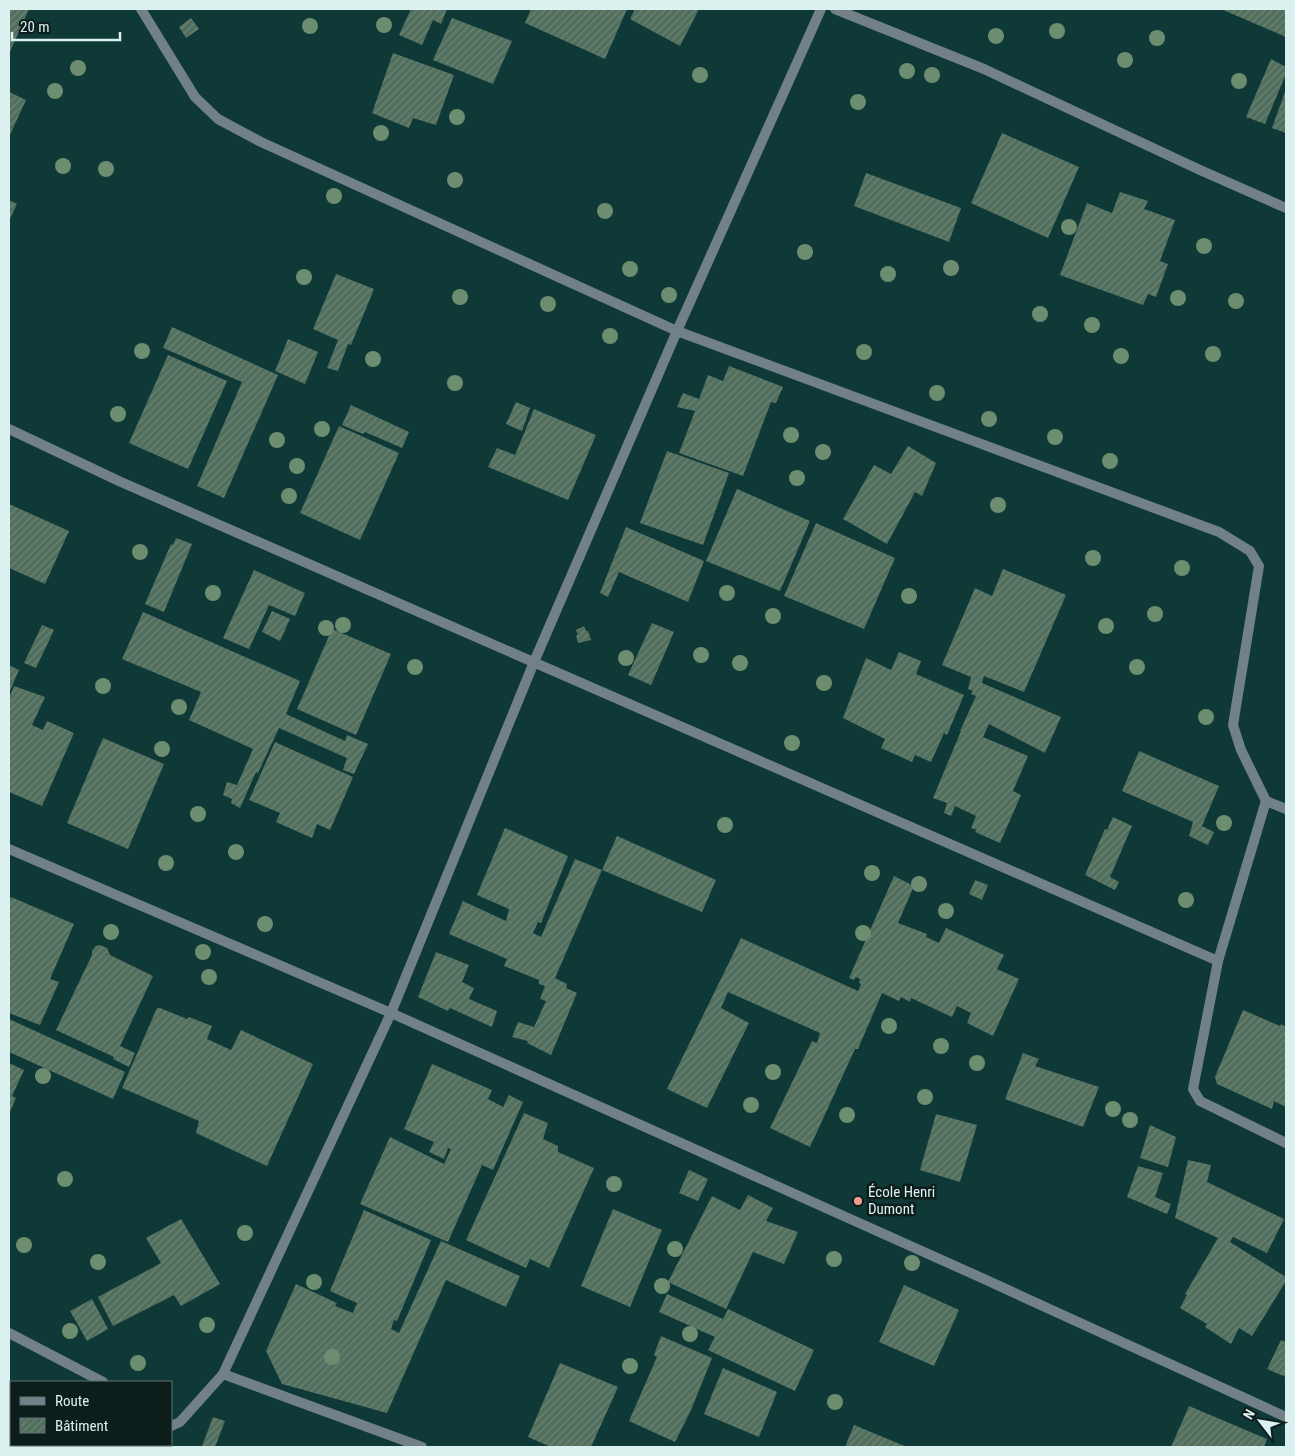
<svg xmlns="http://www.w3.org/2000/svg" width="1295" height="1456" viewBox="0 0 1295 1456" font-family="'Roboto Condensed',sans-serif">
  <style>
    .building { fill: url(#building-hatch) }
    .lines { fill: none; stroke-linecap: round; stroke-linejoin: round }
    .minor { stroke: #728187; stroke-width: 10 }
    .tree { fill: #6d8d70 }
    .poi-dot { fill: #f59d8f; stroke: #0c1d1c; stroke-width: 2 }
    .labels { text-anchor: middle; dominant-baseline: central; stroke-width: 5; stroke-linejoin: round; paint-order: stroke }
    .poi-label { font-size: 15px; fill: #dbf1ef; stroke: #0c1d1c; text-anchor: start }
  </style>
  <defs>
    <pattern id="building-hatch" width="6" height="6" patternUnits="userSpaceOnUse" patternTransform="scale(1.25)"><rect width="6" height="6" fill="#526f5e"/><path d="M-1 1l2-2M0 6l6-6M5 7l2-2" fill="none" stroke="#6a8475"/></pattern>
  </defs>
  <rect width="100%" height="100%" fill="#0e3937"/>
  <g class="building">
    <path d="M9,9H29L9,54Z"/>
    <path d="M411,9H447L441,24L433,20L422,45L399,35Z"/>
    <path d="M531,9H627L605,59L525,23Z"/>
    <path d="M635,9H699L680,46L630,19Z"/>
    <path d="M1221,9H1286V37Z"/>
    <path d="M191,18L199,29L186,38L179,27Z"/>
    <path d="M452,18L512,41L493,84L433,60Z"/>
    <path d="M393,53L454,75L436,125L413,118L409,128L372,113Z"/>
    <path d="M1271,59L1286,67V74L1265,124L1246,117Z"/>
    <path d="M1286,89V133L1272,128Z"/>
    <path d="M9,92L26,100L9,137Z"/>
    <path d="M1002,133L1079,167L1048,238L971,203Z"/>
    <path d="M866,173L961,208L949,242L854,206Z"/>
    <path d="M1120,192L1148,201L1144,209L1175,220L1160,261L1168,264L1156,297L1148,294L1143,305L1060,275L1087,203L1112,213Z"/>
    <path d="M9,200L17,204L9,221Z"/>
    <path d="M336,274L374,289L351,345L348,344L338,371L327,368L338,340L313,329Z"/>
    <path d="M172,327L278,375L224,498L197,486L242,382L163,348Z"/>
    <path d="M288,339L318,352L305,384L275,371Z"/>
    <path d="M168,355L227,381L188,469L129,443Z"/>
    <path d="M729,366L783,387L776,403L771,402L743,476L679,453L695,411L677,407L683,393L699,399L708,375L723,381Z"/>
    <path d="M516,402L530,408L522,431L506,424Z"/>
    <path d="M351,405L409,432L402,448L365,432L363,434L342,425Z"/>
    <path d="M534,409L596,435L568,500L488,467L497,448L515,455Z"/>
    <path d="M339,426L399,453L360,540L300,513Z"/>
    <path d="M908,446L936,463L922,496L915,492L887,544L843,519L874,465L891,474Z"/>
    <path d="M667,451L729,473L703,545L640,523Z"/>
    <path d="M737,489L810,521L780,591L706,561Z"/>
    <path d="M9,504L69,531L45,584L9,568Z"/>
    <path d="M816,523L895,558L864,629L784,596Z"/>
    <path d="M626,527L704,561L688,602L619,572L608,597L600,593Z"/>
    <path d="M176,538L192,544L164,612L145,604L171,544L173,545Z"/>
    <path d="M1003,569L1066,595L1024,692L984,676L982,683L1061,717L1045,753L989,724L983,737L1028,756L1013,791L1021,795L1000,843L975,832L977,830L971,828L976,816L955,806L951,816L944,813L947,803L933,798L961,731H960L976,696L971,694L973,691L968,689L971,677L942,665L975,588L992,596Z"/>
    <path d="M254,570L305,593L295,616L269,605L249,649L223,638Z"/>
    <path d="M272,611L290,619L280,641L262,632Z"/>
    <path d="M143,612L300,681L286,714L345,741L347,735L368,744L354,774L343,770L347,758L279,728L258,773L256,772L240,808L231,803L232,799L223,795L227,782L237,785L253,749L189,720L201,692L122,659Z"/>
    <path d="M652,623L674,632L651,685L628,675Z"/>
    <path d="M42,625L54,630L36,668L24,663Z"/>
    <path d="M584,626L586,631H588L591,640L578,643L576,635H578L576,630Z"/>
    <path d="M332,629L391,654L356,735L297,709Z"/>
    <path d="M899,652L921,661L916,674L964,695L947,735L944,733L931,762L915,755L912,762L881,748L885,739L843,718L866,658L891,670Z"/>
    <path d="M9,665L19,670L9,693Z"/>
    <path d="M14,686L45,697L32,725L43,730L47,721L74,733L42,806L9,792V698Z"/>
    <path d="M103,738L164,764L128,849L67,823Z"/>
    <path d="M275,742L353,777L330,830L317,824L312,838L276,822L280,813L249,800Z"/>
    <path d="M1139,751L1219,786L1202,826L1214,832L1208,845L1189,836L1193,822L1122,791Z"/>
    <path d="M1113,817L1132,826L1110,877L1119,882L1115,890L1085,875L1105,829L1107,830Z"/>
    <path d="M505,828L568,856L541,923L538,922L533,933L541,937L575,859L602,870L617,836L716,880L702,912L602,870L555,978L567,984L566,988L577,993L551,1055L527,1043L528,1041L512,1037L518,1022L534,1027L546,1001L540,999L545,986L539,984V980L504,966L507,959L449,934L463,901L506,921L509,909L477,895Z"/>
    <path d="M894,876L914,886L898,923L927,934L926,937L939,943L946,928L1004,955L997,969L1019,979L993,1036L967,1023L971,1013L957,1006L952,1017L911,998L910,1002L901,997L899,1001L882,993L858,1049H855L810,1147L770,1128L812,1041L817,1043L820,1033L728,992L721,1008L749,1023L707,1108L667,1089L741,938L858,991L861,984L859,983L860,979L856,977L854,980L849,978Z"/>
    <path d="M975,880L988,885L982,900L969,894Z"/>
    <path d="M11,897L74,924L50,979L59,982L40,1025L9,1013V901Z"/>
    <path d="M100,945L107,948L110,955L153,976L120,1046L135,1053L129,1067L113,1059L114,1057L56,1030L92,955V951L96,946Z"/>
    <path d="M436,952L469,965L462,982L474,988L469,999L497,1011L492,1027L450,1008L448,1011L418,997Z"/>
    <path d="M157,1008H160L187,1019L189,1017L212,1026L207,1039L231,1050L241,1030L313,1064L267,1166L196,1133L199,1121L122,1088Z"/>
    <path d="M1243,1010L1280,1026L1281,1024L1286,1027V1107L1274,1101L1272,1109L1217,1084L1215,1077Z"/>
    <path d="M9,1019L125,1072L113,1099L9,1052Z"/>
    <path d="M1023,1053L1039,1059L1035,1066L1099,1087L1083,1127L1005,1099Z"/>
    <path d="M9,1063L24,1070L12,1096L16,1098L9,1114Z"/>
    <path d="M432,1064L492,1090L488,1099L503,1107L509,1095L523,1102L493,1170L482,1165L448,1242L360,1204L390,1137L444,1164L451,1149L448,1148L444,1159L429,1152L434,1142L404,1129Z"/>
    <path d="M524,1113L548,1123L543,1139L558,1146V1152L594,1168L549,1268L530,1259L526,1268L466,1240Z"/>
    <path d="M936,1114L977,1125L960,1182L920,1170Z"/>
    <path d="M1150,1125L1176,1137L1168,1167L1140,1158Z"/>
    <path d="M1188,1160L1211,1165L1207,1182L1284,1219L1267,1253L1233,1237L1230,1242L1286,1277V1281L1252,1336L1239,1328L1231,1344L1205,1327L1207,1324L1180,1308L1187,1295L1185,1294L1218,1238L1175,1218Z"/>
    <path d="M1138,1166L1163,1173L1155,1197L1171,1204L1167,1214L1127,1197Z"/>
    <path d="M689,1170L708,1179L698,1201L679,1193Z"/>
    <path d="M748,1195L773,1208L766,1221L798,1232L784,1264L753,1252L726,1309L668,1282L712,1196L740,1210Z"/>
    <path d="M613,1209L662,1230L630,1307L581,1286Z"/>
    <path d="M364,1210L431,1240L397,1321L394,1320L391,1329L399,1333L441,1241L520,1276L506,1307L446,1280L387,1413L282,1384L266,1351L296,1284L337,1303L335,1306L353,1313L357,1303L330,1291Z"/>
    <path d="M181,1219L220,1284L181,1306L174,1295L113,1326L98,1297L161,1263L146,1238Z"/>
    <path d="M904,1285L959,1310L934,1366L879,1342Z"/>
    <path d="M667,1294L723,1319L728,1309L814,1350L795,1391L708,1350L715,1337L659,1312Z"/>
    <path d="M92,1299L108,1329L87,1341L70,1311Z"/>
    <path d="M661,1336L712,1358L691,1410L675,1442L629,1421L657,1357L654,1355Z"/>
    <path d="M1281,1340L1286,1342V1377L1267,1369Z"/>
    <path d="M560,1363L618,1387L591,1447H551L528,1437Z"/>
    <path d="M723,1368L777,1392L759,1437L704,1414Z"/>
    <path d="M1189,1406L1267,1439L1264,1447H1171Z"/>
    <path d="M213,1417L225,1421L215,1447H206L202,1446Z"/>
    <path d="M854,1425L907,1447H845Z"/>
  </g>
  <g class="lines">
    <g class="minor">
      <path d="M141,9L195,97L218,119L261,142L677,331L1219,532L1250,551L1259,566L1233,725L1241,750L1266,801L1286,809"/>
      <path d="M835,9L984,69L1200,170L1286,208"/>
      <path d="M9,429L121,482L1218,961"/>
      <path d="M1266,801L1218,961L1193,1089L1200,1101L1286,1143"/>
      <path d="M9,849L391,1013L973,1274L1286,1417"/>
      <path d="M9,1333L103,1382"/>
      <path d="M223,1374L422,1447"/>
      <path d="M171,1426L180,1422L223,1374L391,1013L534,662L677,331L821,9"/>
      <path d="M124,1447L129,1445"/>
    </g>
  </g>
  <g class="tree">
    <circle cx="384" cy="25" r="8"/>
    <circle cx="310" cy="26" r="8"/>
    <circle cx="1057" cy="31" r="8"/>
    <circle cx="996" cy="36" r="8"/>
    <circle cx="1157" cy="38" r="8"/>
    <circle cx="1125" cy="60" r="8"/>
    <circle cx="78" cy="68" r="8"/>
    <circle cx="907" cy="71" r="8"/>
    <circle cx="700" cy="75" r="8"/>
    <circle cx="932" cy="75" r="8"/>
    <circle cx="1239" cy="81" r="8"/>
    <circle cx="55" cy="91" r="8"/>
    <circle cx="858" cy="102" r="8"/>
    <circle cx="457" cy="117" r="8"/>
    <circle cx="381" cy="133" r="8"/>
    <circle cx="63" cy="166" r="8"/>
    <circle cx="106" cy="169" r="8"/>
    <circle cx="455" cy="180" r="8"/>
    <circle cx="334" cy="196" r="8"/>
    <circle cx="605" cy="211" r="8"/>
    <circle cx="1069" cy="227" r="8"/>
    <circle cx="1204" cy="246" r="8"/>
    <circle cx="805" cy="252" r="8"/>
    <circle cx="951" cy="268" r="8"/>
    <circle cx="630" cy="269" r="8"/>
    <circle cx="888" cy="274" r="8"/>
    <circle cx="304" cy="277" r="8"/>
    <circle cx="669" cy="295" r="8"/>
    <circle cx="460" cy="297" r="8"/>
    <circle cx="1178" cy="298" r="8"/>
    <circle cx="1236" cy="301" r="8"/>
    <circle cx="548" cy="304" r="8"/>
    <circle cx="1040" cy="314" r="8"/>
    <circle cx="1092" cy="325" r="8"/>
    <circle cx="610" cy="336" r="8"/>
    <circle cx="142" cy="351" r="8"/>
    <circle cx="864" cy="352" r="8"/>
    <circle cx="1213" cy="354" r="8"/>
    <circle cx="1121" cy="356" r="8"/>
    <circle cx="373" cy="359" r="8"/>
    <circle cx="455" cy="383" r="8"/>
    <circle cx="937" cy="393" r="8"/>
    <circle cx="118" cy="414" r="8"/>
    <circle cx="989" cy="419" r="8"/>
    <circle cx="322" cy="429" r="8"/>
    <circle cx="791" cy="435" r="8"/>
    <circle cx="1055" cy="437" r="8"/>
    <circle cx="277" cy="440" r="8"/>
    <circle cx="823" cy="452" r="8"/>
    <circle cx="1110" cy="461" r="8"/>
    <circle cx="297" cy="466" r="8"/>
    <circle cx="797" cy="478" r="8"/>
    <circle cx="289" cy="496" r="8"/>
    <circle cx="998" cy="505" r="8"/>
    <circle cx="140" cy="552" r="8"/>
    <circle cx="1093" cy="558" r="8"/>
    <circle cx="1182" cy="568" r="8"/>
    <circle cx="213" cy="593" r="8"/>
    <circle cx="727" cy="593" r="8"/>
    <circle cx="909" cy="596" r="8"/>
    <circle cx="1155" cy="614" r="8"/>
    <circle cx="773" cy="616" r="8"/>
    <circle cx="343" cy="625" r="8"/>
    <circle cx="1106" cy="626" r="8"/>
    <circle cx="326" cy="628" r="8"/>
    <circle cx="701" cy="655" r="8"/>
    <circle cx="626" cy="658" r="8"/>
    <circle cx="740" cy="663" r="8"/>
    <circle cx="415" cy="667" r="8"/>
    <circle cx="1137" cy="667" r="8"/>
    <circle cx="824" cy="683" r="8"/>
    <circle cx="103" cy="686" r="8"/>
    <circle cx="179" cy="707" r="8"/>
    <circle cx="1206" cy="717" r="8"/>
    <circle cx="792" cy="743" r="8"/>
    <circle cx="162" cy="749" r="8"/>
    <circle cx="198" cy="814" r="8"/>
    <circle cx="1224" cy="823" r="8"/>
    <circle cx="725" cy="825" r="8"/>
    <circle cx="236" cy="852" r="8"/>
    <circle cx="166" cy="863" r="8"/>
    <circle cx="872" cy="873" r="8"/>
    <circle cx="919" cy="884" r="8"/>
    <circle cx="1186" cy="900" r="8"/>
    <circle cx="946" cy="911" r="8"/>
    <circle cx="265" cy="924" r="8"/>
    <circle cx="111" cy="932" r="8"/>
    <circle cx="863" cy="933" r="8"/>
    <circle cx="203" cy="952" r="8"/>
    <circle cx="209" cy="977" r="8"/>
    <circle cx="889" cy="1026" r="8"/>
    <circle cx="941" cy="1046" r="8"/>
    <circle cx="977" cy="1063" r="8"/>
    <circle cx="773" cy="1072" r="8"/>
    <circle cx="43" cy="1076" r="8"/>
    <circle cx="925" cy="1097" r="8"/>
    <circle cx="751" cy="1105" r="8"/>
    <circle cx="1113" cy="1109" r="8"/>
    <circle cx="847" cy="1115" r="8"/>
    <circle cx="1130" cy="1120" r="8"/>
    <circle cx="65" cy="1179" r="8"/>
    <circle cx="614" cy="1184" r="8"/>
    <circle cx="245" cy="1233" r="8"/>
    <circle cx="24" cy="1245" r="8"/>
    <circle cx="675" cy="1249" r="8"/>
    <circle cx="834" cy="1259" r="8"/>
    <circle cx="98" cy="1262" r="8"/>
    <circle cx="912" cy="1263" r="8"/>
    <circle cx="314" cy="1282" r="8"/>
    <circle cx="662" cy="1286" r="8"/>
    <circle cx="207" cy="1325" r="8"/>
    <circle cx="70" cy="1331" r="8"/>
    <circle cx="690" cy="1334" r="8"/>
    <circle cx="332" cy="1357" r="8"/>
    <circle cx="138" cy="1363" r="8"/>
    <circle cx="630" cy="1366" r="8"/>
    <circle cx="835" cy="1402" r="8"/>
  </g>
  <circle class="poi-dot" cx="858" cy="1201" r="5"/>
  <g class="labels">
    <g class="poi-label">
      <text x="868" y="1192">École Henri<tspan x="868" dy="17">Dumont</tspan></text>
    </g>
  </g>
  <rect width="1295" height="1456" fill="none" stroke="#dbf1ef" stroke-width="20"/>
  <rect x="10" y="1381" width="162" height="65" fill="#0c1d1c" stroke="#5f7270"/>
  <rect x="20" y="1397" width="25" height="8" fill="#728187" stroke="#5f7270"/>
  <text x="55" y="1406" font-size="15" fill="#dbf1ef">Route</text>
  <rect x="20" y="1418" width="25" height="15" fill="url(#building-hatch)" stroke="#5f7270"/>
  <text x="55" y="1431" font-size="15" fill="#dbf1ef">Bâtiment</text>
  <g transform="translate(1260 1421) rotate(301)" stroke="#0c1d1c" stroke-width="4" paint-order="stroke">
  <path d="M0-4L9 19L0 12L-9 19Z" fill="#dbf1ef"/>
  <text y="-8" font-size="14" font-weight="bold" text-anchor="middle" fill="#dbf1ef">N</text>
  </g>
  <path d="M12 32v8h108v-8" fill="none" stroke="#dbf1ef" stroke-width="2.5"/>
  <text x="20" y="32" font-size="15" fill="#dbf1ef" stroke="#0c1d1c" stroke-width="4" paint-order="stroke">20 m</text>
</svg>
